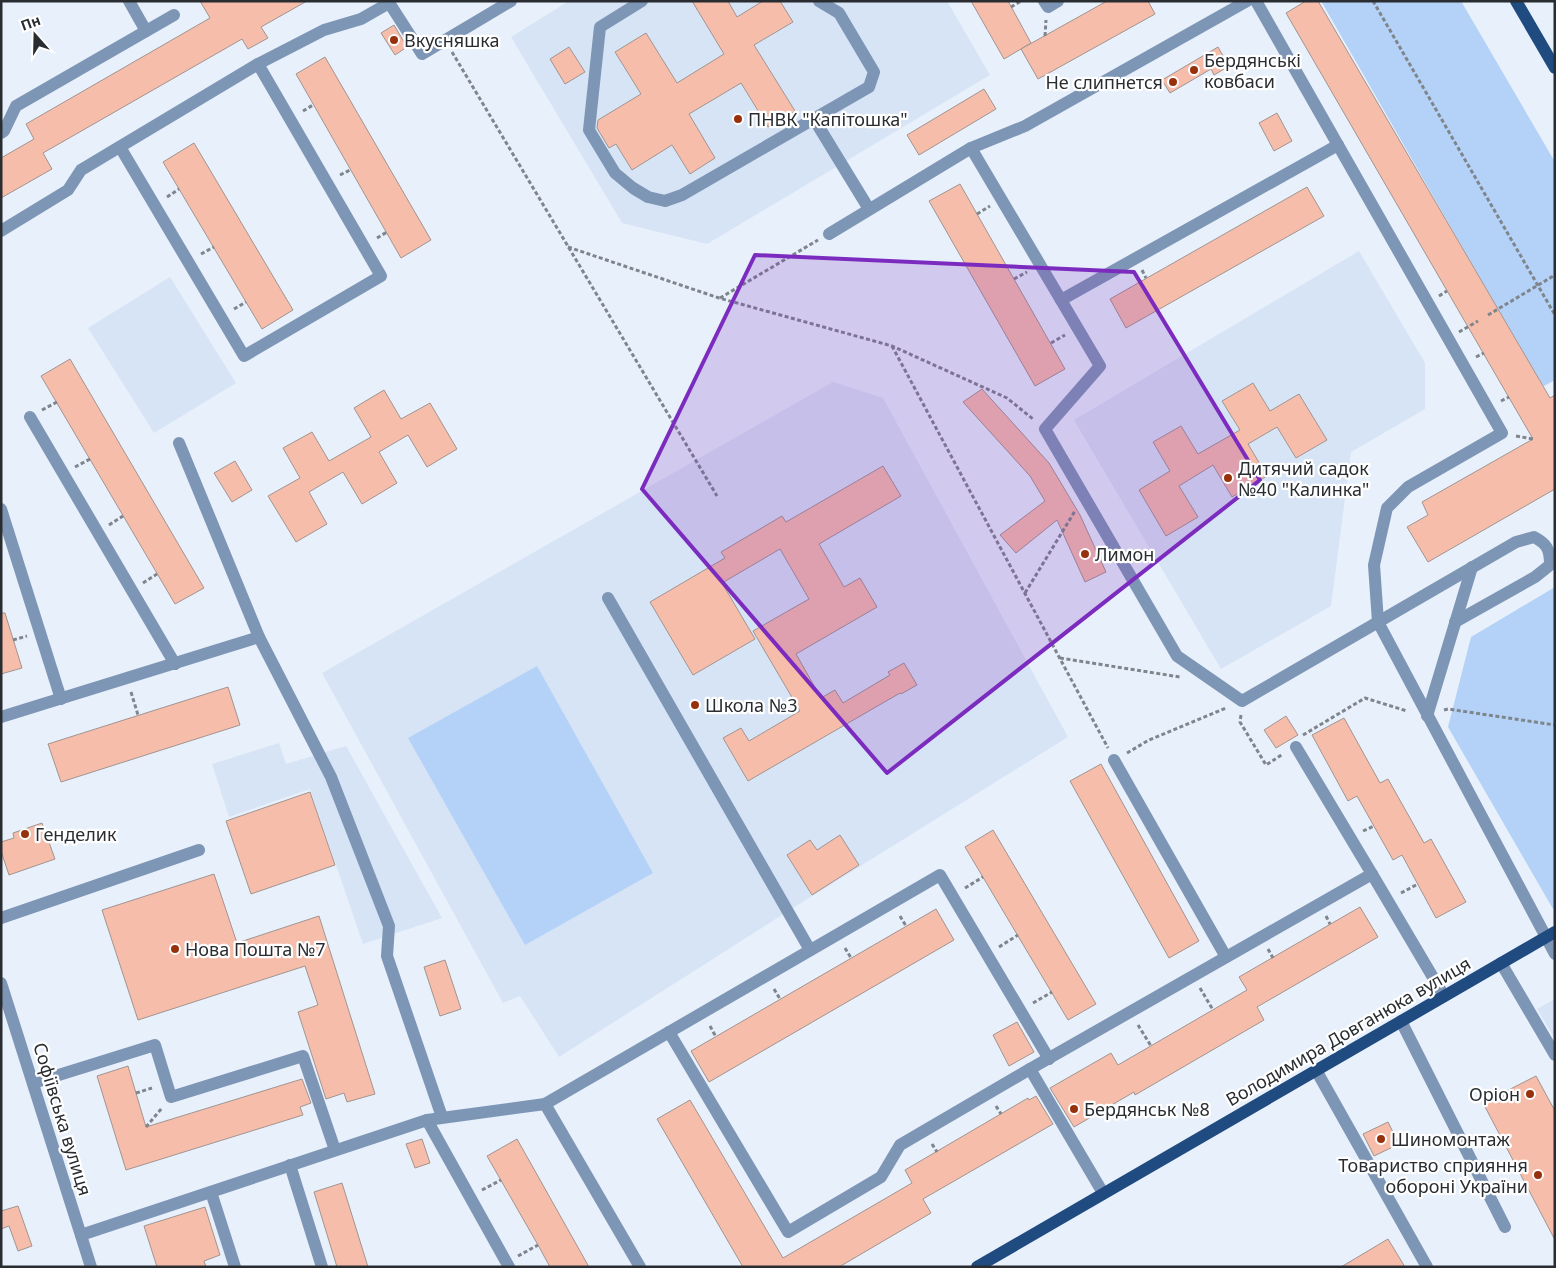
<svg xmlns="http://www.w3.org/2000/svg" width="1556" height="1268" viewBox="0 0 1556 1268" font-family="'Noto Sans',sans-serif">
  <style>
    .built { fill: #d7e4f5 }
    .green { fill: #b4d2f7 }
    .building { fill: #f7bdab; stroke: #a19490 }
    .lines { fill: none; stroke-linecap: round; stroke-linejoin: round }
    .path { stroke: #7f858c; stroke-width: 3; stroke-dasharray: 4 2.5; stroke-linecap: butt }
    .minor { stroke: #7e96b5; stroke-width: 12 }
    .major { stroke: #1f4b80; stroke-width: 12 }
    .marked { fill: #7b2cbf; fill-opacity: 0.2; stroke: #7b2cbf; stroke-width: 4; stroke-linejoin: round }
    .poi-dot { fill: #97310c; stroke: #fff; stroke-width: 2 }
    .labels { text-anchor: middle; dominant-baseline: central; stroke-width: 4.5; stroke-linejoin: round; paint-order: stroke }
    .poi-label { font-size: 18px; fill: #292d31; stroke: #fff; text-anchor: start }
    .street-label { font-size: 18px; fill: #292d31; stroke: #fff }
  </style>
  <rect width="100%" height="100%" fill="#e8f0fb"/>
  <g class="built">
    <path d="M569,1H947L990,75L707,244L622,223L511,37Z"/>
    <path d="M1359,251L1425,363V409L1351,452L1331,606L1221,669L1074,420Z"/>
    <path d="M170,277L236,383L154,433L88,328Z"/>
    <path d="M833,382L883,398L1068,737L785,913L559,1057L520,996L503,1003L322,673Z"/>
    <path d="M279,743L286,764L346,746L442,918L363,944L310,789L229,817L212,764Z"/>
    <path d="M1555,999V1039L1537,1009Z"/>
  </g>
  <g class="green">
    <path d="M1321,1H1461L1555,162V380L1544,386L1542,384C1467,257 1395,129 1321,1Z"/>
    <path d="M1555,587V908L1553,909L1448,727L1471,637Z"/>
    <path d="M537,666L653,873L525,945L408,738Z"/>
  </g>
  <g class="building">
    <path d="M200,1H307L261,27L268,38L248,49L242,39L43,153L52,169L1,198V158L34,139L26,124L210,18Z"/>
    <path d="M692,1H728L737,17L763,1H780L793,22L754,45L795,111L768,127L741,83L689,114L715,158L690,174L672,145L632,170L616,144L609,148L597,128L598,120L641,94L615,52L646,33L677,83L724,54Z"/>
    <path d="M971,1H1008L1031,43L1004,59Z"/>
    <path d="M1107,1H1148L1155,14L1038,79L1021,49Z"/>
    <path d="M1306,1H1318L1550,398L1555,395V489L1428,562L1407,527L1428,515L1422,502L1533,439L1286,13Z"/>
    <path d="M394,25L407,47L395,55L381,33Z"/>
    <path d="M569,47L585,72L565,84L550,59Z"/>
    <path d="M1218,47L1229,66L1214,75L1211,69L1170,93L1162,80Z"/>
    <path d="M325,57L431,240L401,258L296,74Z"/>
    <path d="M984,89L996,109L919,155L907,135Z"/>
    <path d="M1277,113L1292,141L1274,151L1259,123Z"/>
    <path d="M194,143L293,310L262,329L163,162Z"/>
    <path d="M960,184L1065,369L1035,386L929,201Z"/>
    <path d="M1307,187L1324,216L1126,328L1110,299Z"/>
    <path d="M70,359L204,588L175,604L41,376Z"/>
    <path d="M1253,383L1270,411L1299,394L1327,440L1296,458L1277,427L1248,444L1267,476L1232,497L1213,465L1179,486L1198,517L1166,536L1139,490L1170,471L1153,442L1181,426L1198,454L1240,430L1222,401Z"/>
    <path d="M982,389L1049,463L1080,515L1106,572L1085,582L1057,520L1016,553L1000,535L1045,501L1030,476L963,402Z"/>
    <path d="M384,390L401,419L430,403L457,449L427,467L408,435L379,452L397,483L362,504L343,472L309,492L327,524L296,542L268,496L300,478L283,448L312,432L329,461L371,437L354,408Z"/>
    <path d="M235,461L252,490L232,502L214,473Z"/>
    <path d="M883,466L901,496L819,544L844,587L860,578L877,607L796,654L821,698L835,690L843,703L890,675L888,672L904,663L917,685L901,694L900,693L748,781L723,738L741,728L749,741L800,711L753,631L809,599L780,549L722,583L755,639L693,675L650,602L725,558L721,552L782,516L786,522Z"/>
    <path d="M1,613H5L22,668L1,674Z"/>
    <path d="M228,687L240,725L61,782L48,744Z"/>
    <path d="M1286,716L1298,735L1276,748L1264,730Z"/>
    <path d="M1344,718L1380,783L1388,779L1424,843L1431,839L1466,902L1436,918L1402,855L1393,860L1357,796L1348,801L1312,735Z"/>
    <path d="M1101,764L1199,941L1169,958L1070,781Z"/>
    <path d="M310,792L335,865L251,894L226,821Z"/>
    <path d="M42,823L55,859L9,875L1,851V842L14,838L13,833Z"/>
    <path d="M993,830L1096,1004L1068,1020L965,847Z"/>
    <path d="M840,835L859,865L812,895L787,855L810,840L817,850Z"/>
    <path d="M214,874L237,943L319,916L375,1094L347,1102L344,1093L326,1099L298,1012L318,1005L305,966L138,1020L102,910Z"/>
    <path d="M1360,907L1378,937L1257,1007L1264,1020L1135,1095L1134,1092L1074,1127L1050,1088L1111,1053L1118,1065L1247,990L1239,977Z"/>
    <path d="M936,909L954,940L709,1082L691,1051Z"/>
    <path d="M445,960L461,1009L440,1016L424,967Z"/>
    <path d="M1017,1022L1034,1052L1009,1066L993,1035Z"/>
    <path d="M128,1066L146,1127L302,1079L311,1103L300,1107L303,1115L126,1170L97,1076Z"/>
    <path d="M1536,1076L1555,1111V1240L1483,1103Z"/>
    <path d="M1036,1096L1053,1124L923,1199L931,1213L839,1267H743L657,1119L690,1100L783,1258L912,1183L905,1170L1028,1098L1029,1100Z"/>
    <path d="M1388,1122L1399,1144L1374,1156L1363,1134Z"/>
    <path d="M422,1139L430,1163L415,1168L406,1144Z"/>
    <path d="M517,1139L589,1267H550L538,1245L487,1156Z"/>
    <path d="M342,1183L368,1267H337L314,1192Z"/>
    <path d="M18,1206L32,1246L18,1251L9,1226L1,1229V1211Z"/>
    <path d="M205,1207L220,1255L204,1261L206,1267H157L144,1226Z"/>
    <path d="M1388,1239L1405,1267H1341Z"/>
  </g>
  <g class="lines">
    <g class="path">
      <path d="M1373,1L1555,315"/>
      <path d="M1011,7L1021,1"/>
      <path d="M1045,36L1046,20"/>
      <path d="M452,52L717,496"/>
      <path d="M303,111L313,105"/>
      <path d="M340,175L350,170"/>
      <path d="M167,197L179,189"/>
      <path d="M977,214L990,206"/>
      <path d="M377,238L387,232"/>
      <path d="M568,247L719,298L892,346L1007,398L1033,419"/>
      <path d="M201,254L214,247"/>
      <path d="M1142,270L1146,278"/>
      <path d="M1014,279L1027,272"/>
      <path d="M1439,296L1447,291"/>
      <path d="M720,298L818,240"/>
      <path d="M234,309L246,302"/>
      <path d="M1488,315L1555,275"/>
      <path d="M1459,332L1478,321"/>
      <path d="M1051,343L1065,335"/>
      <path d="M892,346L1108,748"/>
      <path d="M1476,357L1484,353"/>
      <path d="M1501,401L1509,397"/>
      <path d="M42,410L57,402"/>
      <path d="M1516,436L1533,439"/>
      <path d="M75,467L90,459"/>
      <path d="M109,525L123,516"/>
      <path d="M143,583L157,574"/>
      <path d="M1025,593L1075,511"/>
      <path d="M13,640L27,636"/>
      <path d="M1060,658L1180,677"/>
      <path d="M131,692L138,715"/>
      <path d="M1444,710L1448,709L1555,725"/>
      <path d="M1241,715L1240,722L1266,765L1283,754"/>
      <path d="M1303,735L1365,698L1407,711"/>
      <path d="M1127,753L1149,740L1226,708"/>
      <path d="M1363,831L1374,826"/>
      <path d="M965,888L983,877"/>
      <path d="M1401,893L1418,884"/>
      <path d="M900,916L906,926"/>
      <path d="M1326,916L1330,924"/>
      <path d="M999,947L1018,935"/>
      <path d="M845,948L851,958"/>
      <path d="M1268,949L1273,958"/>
      <path d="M1200,988L1213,1010"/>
      <path d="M774,989L780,999"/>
      <path d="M1033,1003L1052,992"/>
      <path d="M1138,1025L1151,1046"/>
      <path d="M710,1026L716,1037"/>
      <path d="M136,1093L152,1088"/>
      <path d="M996,1106L1001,1114"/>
      <path d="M146,1127L162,1108"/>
      <path d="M932,1144L937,1152"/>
      <path d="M482,1190L501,1180"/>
      <path d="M518,1256L538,1245"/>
    </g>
    <g class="minor">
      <path d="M129,1L146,31"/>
      <path d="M388,1L422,54L511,1"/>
      <path d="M642,1L600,27L589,130L615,173L633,188L648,197L665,201L682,195L869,87L874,72L839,13L819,1"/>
      <path d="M1044,1L1048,7L1058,1"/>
      <path d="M1247,1L1025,126L971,148L1100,366L1045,429L1177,656L1242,701L1516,542L1534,537C1547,544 1550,549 1550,565L1535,577L1455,622"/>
      <path d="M1256,1L1502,433L1408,487L1387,508L1374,565L1378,622L1555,954"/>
      <path d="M814,119L869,209"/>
      <path d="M1,133L4,131L16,106L174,15"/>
      <path d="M120,147L244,356L381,276L258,64"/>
      <path d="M1,231L68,190L81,170L258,64L324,30L361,19L389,3"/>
      <path d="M829,234L971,148"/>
      <path d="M1061,300L1338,145"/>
      <path d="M30,417L175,664"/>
      <path d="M179,443L259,637L331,777L389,926L387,956L442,1117"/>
      <path d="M1,509L61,699"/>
      <path d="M608,598L810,950"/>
      <path d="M1427,716L1472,567"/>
      <path d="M1,717L259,637"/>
      <path d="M1114,760L1226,957"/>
      <path d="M1372,874L1444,996"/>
      <path d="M1,918L199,850"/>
      <path d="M1501,963L1555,1055"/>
      <path d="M1,983L91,1267"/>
      <path d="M1401,1021L1505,1227"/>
      <path d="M669,1032L788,1232L881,1177L900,1145L1030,1069"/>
      <path d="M1316,1070L1427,1267"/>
      <path d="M33,1083L155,1045L171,1097L303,1056L335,1150"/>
      <path d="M545,1104L640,1267"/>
      <path d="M427,1120L509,1267"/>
      <path d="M290,1165L322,1267"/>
      <path d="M211,1192L235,1267"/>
      <path d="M1103,1193L1030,1069L1372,874L1296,747"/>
      <path d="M81,1235L427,1120L545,1104L940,875L1049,1059"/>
    </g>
    <g class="major">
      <path d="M1516,1L1555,68"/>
      <path d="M977,1267L1555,932"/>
    </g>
  </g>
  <path class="marked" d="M755,255L1134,272L1260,480L887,773L642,489Z"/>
  <g class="poi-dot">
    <circle cx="394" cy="40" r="5"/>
    <circle cx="1194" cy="70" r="5"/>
    <circle cx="1173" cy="82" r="5"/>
    <circle cx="738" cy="119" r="5"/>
    <circle cx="1228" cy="478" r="5"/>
    <circle cx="1085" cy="554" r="5"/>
    <circle cx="695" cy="705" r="5"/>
    <circle cx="25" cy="834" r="5"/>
    <circle cx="175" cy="949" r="5"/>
    <circle cx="1530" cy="1094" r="5"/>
    <circle cx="1074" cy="1109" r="5"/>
    <circle cx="1381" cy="1139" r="5"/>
    <circle cx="1538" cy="1175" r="5"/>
  </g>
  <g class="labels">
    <g class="poi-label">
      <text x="404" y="40">Вкусняшка</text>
      <text x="1204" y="60">Бердянські<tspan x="1204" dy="21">ковбаси</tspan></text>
      <text x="1163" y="82" text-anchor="end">Не слипнется</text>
      <text x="748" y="119">ПНВК "Капітошка"</text>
      <text x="1238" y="468">Дитячий садок<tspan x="1238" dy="21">№40 "Калинка"</tspan></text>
      <text x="1095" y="554">Лимон</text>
      <text x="705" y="705">Школа №3</text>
      <text x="35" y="834">Генделик</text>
      <text x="185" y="949">Нова Пошта №7</text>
      <text x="1520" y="1094" text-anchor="end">Оріон</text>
      <text x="1084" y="1109">Бердянськ №8</text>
      <text x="1391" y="1139">Шиномонтаж</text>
      <text x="1528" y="1165" text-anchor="end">Товариство сприяння<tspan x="1528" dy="21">обороні України</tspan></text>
    </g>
    <g class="street-label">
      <text transform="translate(1348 1031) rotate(-30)">Володимира Довганюка вулиця</text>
      <text transform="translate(63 1119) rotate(73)">Софіївська вулиця</text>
    </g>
  </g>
  <rect width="1556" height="1268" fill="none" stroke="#292d31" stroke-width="5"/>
  <g transform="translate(35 35) rotate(340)" stroke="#ffffff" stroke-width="4" paint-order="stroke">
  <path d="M0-4L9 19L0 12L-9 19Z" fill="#292d31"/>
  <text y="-8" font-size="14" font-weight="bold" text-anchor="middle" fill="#292d31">Пн</text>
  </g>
</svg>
